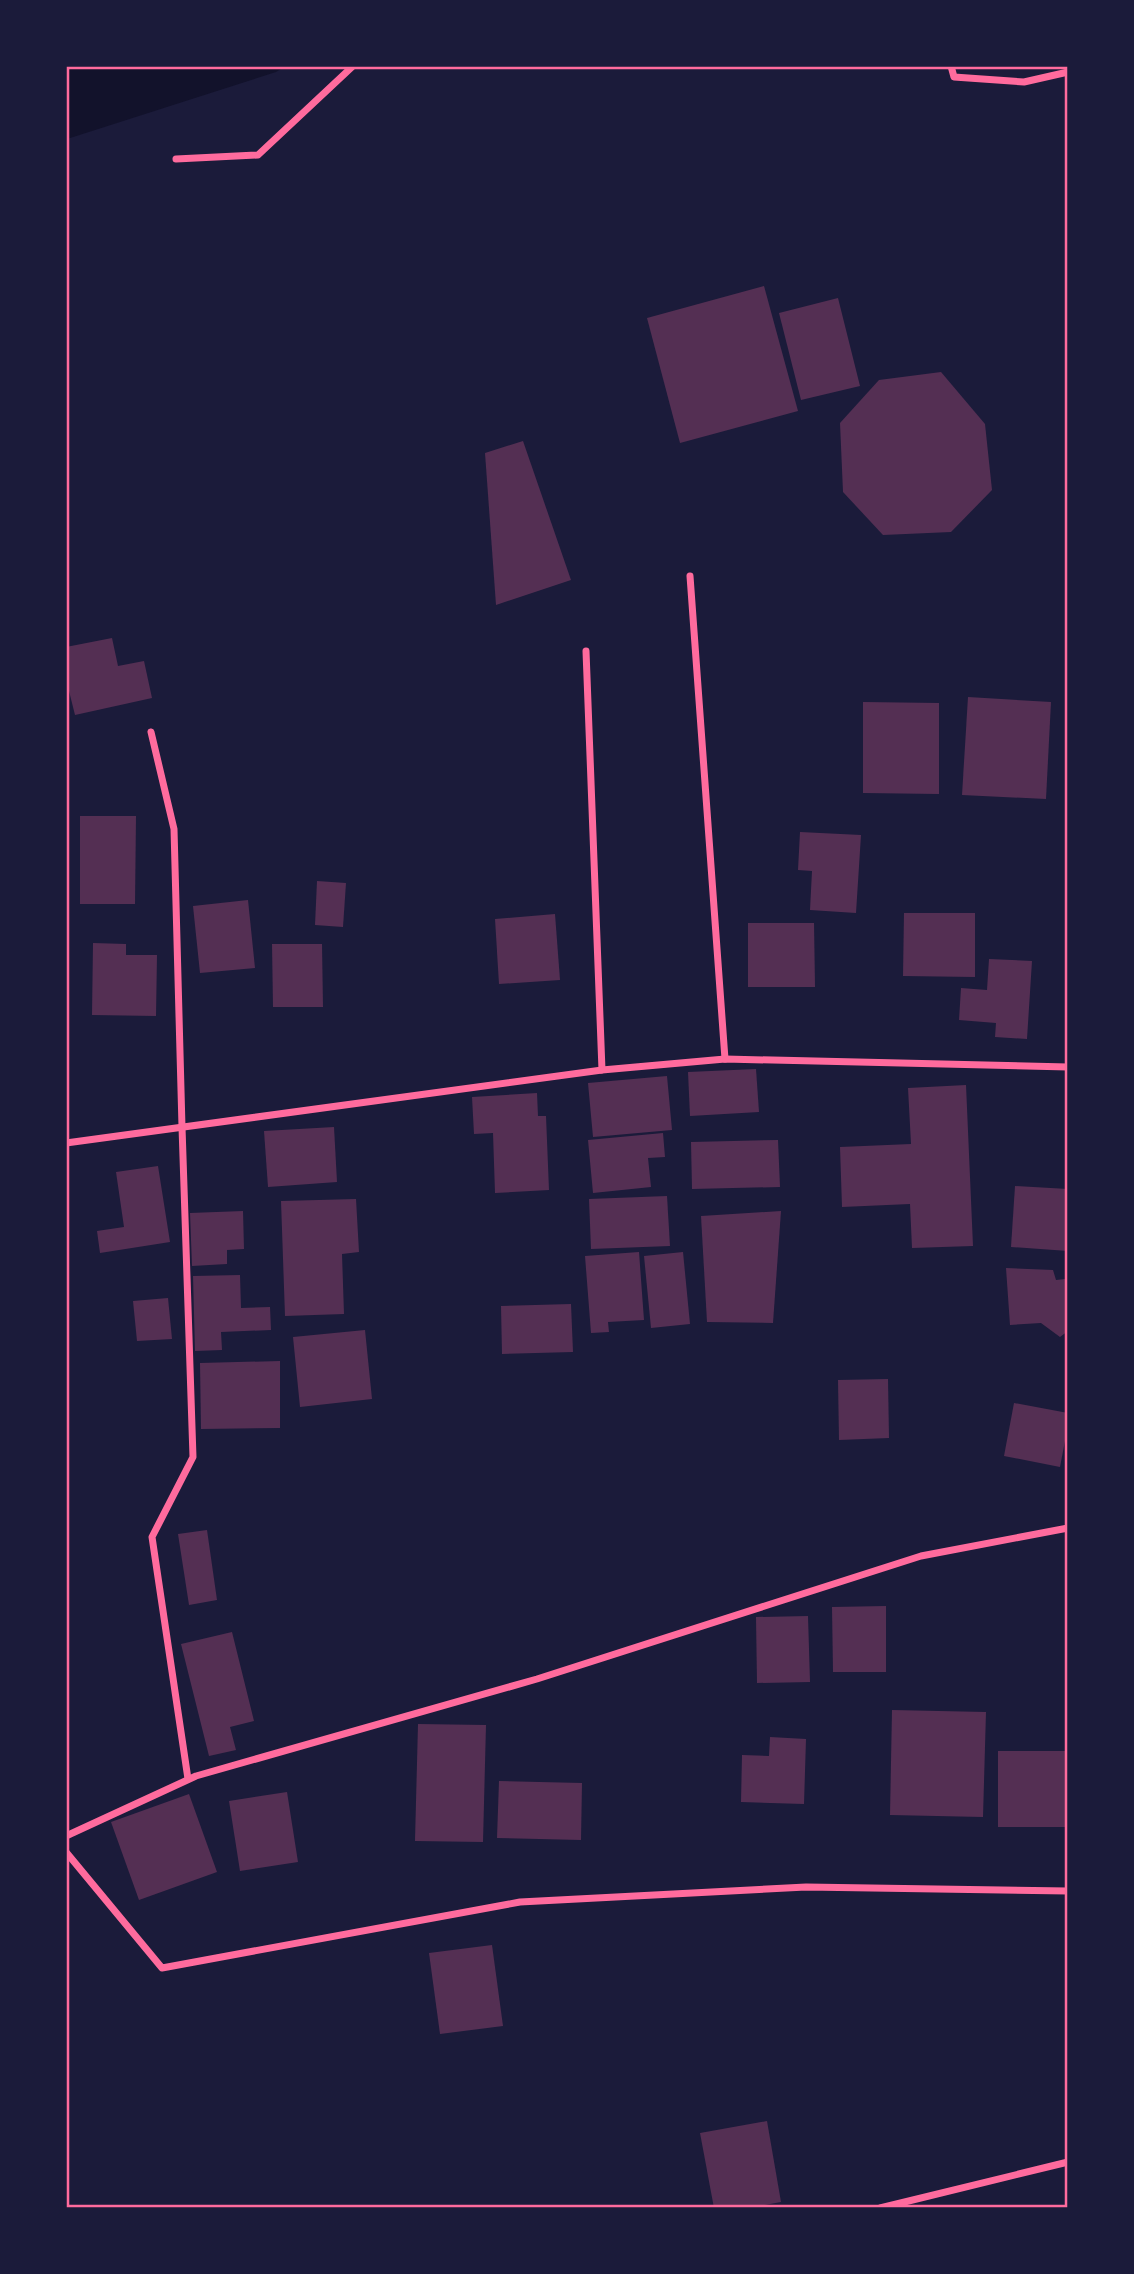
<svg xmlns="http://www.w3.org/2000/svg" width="1134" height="2274" viewBox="0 0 1134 2274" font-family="Cabin,sans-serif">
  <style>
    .water { fill: #12122b }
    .building { fill: #542f53 }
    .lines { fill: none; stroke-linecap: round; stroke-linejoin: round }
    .minor { stroke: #ff6b9d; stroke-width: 7 }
    .neatline { fill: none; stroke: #ff6b9d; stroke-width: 2.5 }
  </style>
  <rect width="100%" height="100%" fill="#1b1b3a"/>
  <path class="water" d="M67,66H284V67L276,72L67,139Z"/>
  <g class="building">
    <path d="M764,286L798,411L680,443L647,318Z"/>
    <path d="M838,298L860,386L801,400L779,313Z"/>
    <path d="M941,372L985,424L992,490L951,532L883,535L843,492L840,423L879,380Z"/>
    <path d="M523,441L571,580L496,605L485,453Z"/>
    <path d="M112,638L118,666L144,661L152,698L75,715L66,679V647Z"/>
    <path d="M968,697L1051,702L1046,799L962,795Z"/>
    <path d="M863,702L939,703V794L863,793Z"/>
    <path d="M80,816H136L135,904H80Z"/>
    <path d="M800,832L861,835L856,913L810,910L812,871L798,870Z"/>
    <path d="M317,881L346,883L343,927L315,925Z"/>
    <path d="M248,900L255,968L200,973L193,906Z"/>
    <path d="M904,913H975V977L903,976Z"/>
    <path d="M555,914L560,980L499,984L495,919Z"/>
    <path d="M748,923H814L815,987H748Z"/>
    <path d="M93,943L126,944V955H157L156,1016L92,1015Z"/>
    <path d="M272,944H322L323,1007H273Z"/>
    <path d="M989,959L1032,961L1027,1039L995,1037L996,1023L959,1020L961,988L987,990Z"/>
    <path d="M756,1069L759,1112L690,1116L688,1072Z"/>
    <path d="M667,1076L672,1130L593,1137L588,1083Z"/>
    <path d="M966,1085L973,1246L912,1248L910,1204L842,1207L840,1147L911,1144L908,1088Z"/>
    <path d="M537,1093L538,1116H546L549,1190L495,1193L493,1133L474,1134L472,1097Z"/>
    <path d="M334,1127L337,1182L268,1187L264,1131Z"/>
    <path d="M663,1133L665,1157L648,1158L651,1187L593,1193L588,1140Z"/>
    <path d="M778,1140L780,1187L692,1189L691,1142Z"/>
    <path d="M158,1166L170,1242L100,1253L97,1231L124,1227L116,1172Z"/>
    <path d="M1015,1186L1068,1189V1251L1011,1247Z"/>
    <path d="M667,1196L670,1246L591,1249L589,1199Z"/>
    <path d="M356,1199L359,1252L342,1254L344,1314L285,1316L281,1201Z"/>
    <path d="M243,1211L244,1249L227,1250V1264L192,1266L190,1213Z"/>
    <path d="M781,1211L773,1323L707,1322L701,1216Z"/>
    <path d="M639,1252L644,1320L608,1322L609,1332L591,1333L585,1256Z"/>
    <path d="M683,1252L690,1324L651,1328L644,1256Z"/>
    <path d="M1006,1268L1053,1270L1056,1280L1065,1279L1068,1283V1331L1060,1337L1041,1323L1010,1325Z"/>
    <path d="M240,1275L241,1308L270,1307L271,1330L221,1332L222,1350L195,1351L193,1276Z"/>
    <path d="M168,1298L172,1339L137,1341L133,1301Z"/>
    <path d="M571,1304L573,1352L502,1354L501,1306Z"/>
    <path d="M365,1330L372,1399L300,1407L293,1337Z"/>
    <path d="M280,1361V1428L201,1429L200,1363Z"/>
    <path d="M888,1379L889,1438L839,1440L838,1380Z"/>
    <path d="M1014,1403L1068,1413V1425L1060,1467L1004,1456Z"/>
    <path d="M207,1530L217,1600L189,1605L178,1534Z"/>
    <path d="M886,1606V1672H833L832,1607Z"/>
    <path d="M808,1616L810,1682L757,1683L756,1617Z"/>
    <path d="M232,1632L254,1721L230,1727L236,1750L209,1756L181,1644Z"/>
    <path d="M892,1710L986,1712L983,1817L890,1815Z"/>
    <path d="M418,1724L486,1725L483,1842L415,1841Z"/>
    <path d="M770,1737L806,1739L804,1804L741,1802L742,1755L769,1756Z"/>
    <rect x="998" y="1751" width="70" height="76"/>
    <path d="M499,1781L582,1783L581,1840L497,1838Z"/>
    <path d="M287,1792L298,1862L240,1871L229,1801Z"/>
    <path d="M189,1794L217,1872L139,1900L111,1822Z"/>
    <path d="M492,1945L503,2026L440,2034L429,1953Z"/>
    <path d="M767,2121L781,2202L748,2208H714L700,2133Z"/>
  </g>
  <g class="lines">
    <g class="minor">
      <path d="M951,66L954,77L1024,82L1068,72"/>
      <path d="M176,159L258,155L353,66"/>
      <path d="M690,576L725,1059"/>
      <path d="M586,651L602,1070"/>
      <path d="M151,732L174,829L182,1127L193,1457L152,1537L188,1779"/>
      <path d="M66,1143L602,1070L725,1059L1068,1067"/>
      <path d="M66,1836L196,1776L537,1679L921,1556L1068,1528"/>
      <path d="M66,1852L162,1968L520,1902L806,1887L1068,1891"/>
      <path d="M880,2208L1068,2162"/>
    </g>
  </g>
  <rect width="1134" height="2274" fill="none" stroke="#1b1b3a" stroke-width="136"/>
  <rect x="68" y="68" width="998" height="2138" class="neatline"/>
</svg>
